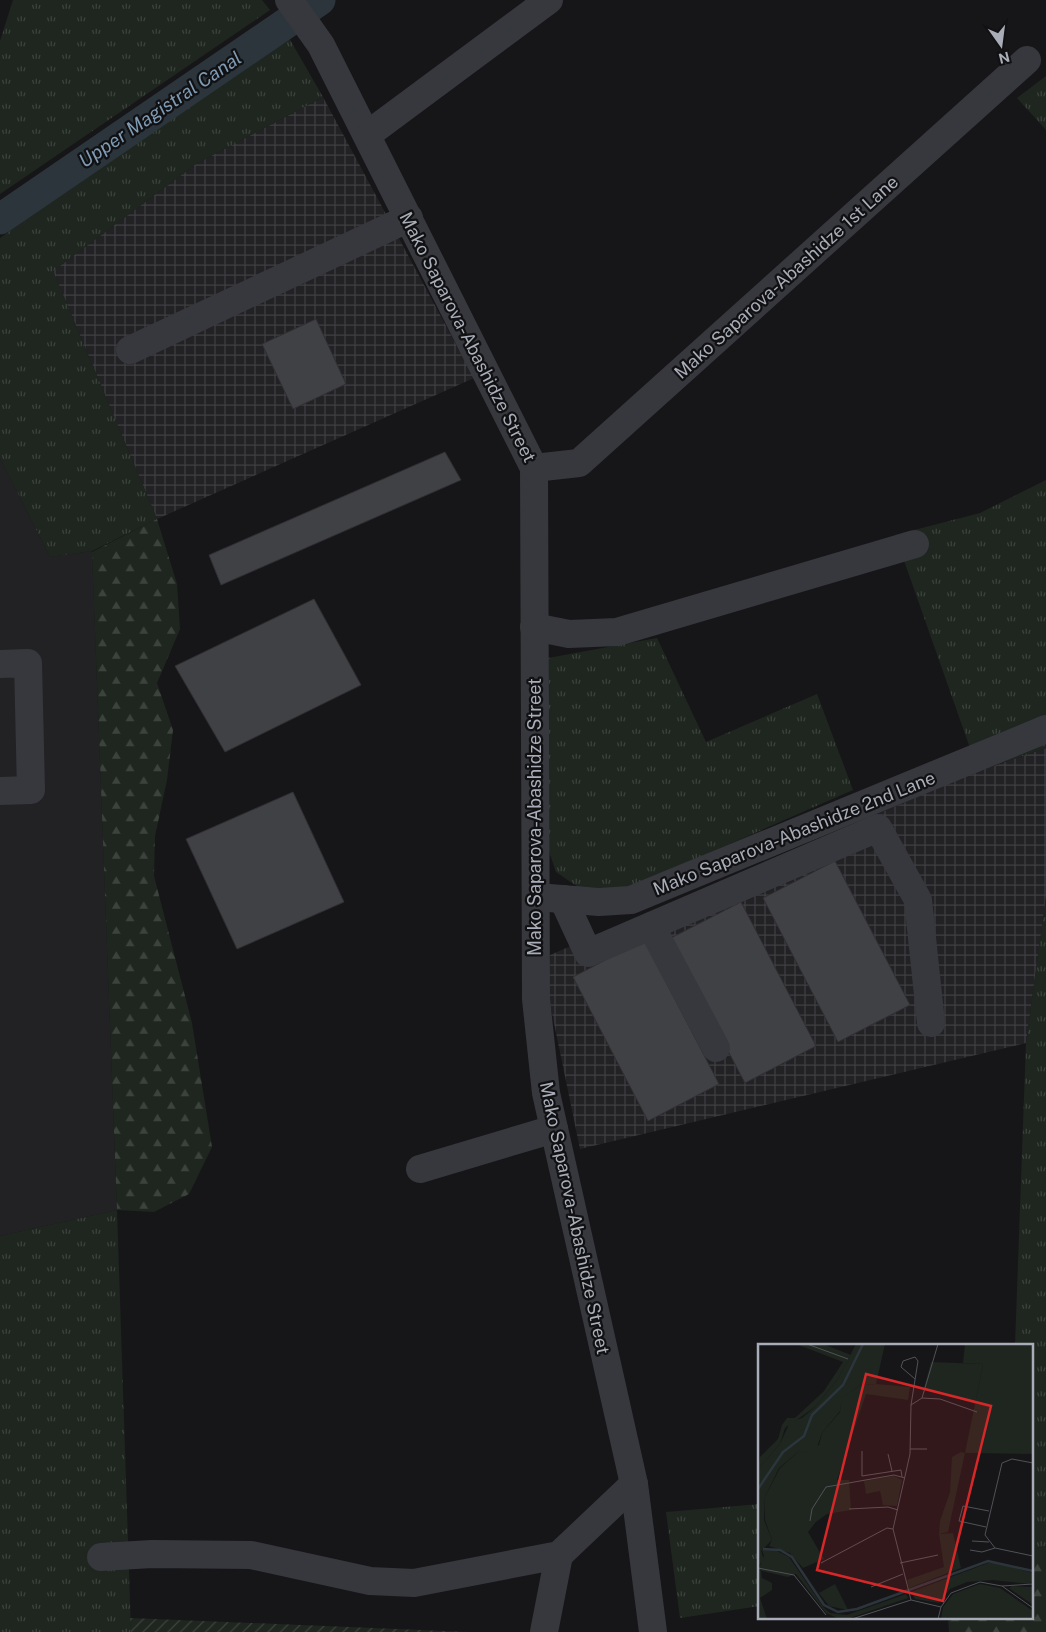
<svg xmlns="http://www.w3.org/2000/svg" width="1046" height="1632" viewBox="0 0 1046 1632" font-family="'Public Sans',sans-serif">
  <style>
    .built { fill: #222225 }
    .industrial { fill: url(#industrial-grid) }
    .grass { fill: url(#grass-tufts) }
    .forest { fill: url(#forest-firs) }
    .garden { fill: url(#garden-furrows) }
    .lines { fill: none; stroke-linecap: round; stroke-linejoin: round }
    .canal { stroke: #2c353c; stroke-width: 31 }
    .building { fill: #404145; stroke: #303034 }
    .minor { stroke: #37383d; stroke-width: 28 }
    .labels { text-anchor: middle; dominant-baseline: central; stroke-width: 4.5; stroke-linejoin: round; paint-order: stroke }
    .street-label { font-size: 18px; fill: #a8adb8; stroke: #111113 }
    .water-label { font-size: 19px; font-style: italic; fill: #7f9bb3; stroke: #111113 }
    .inset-river { fill: none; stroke: #2c353c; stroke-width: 2.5 }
    .inset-road { fill: none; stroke: #505258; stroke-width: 1 }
    .view { fill: #d62828; fill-opacity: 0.15; stroke: #d62828; stroke-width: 2.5 }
    .inset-edge { fill: none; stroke: #a8adb8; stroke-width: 2.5 }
  </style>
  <defs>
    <pattern id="industrial-grid" width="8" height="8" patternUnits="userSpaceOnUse" patternTransform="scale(1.25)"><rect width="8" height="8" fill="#222225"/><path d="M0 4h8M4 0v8" fill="none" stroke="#3f3f43"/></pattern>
    <pattern id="grass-tufts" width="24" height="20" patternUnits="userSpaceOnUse" patternTransform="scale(1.25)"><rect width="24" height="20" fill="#1e261f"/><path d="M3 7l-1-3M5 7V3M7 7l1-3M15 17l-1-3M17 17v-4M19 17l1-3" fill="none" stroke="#3c433d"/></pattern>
    <pattern id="forest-firs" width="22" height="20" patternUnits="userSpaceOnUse" patternTransform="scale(1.25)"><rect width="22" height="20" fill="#1e261f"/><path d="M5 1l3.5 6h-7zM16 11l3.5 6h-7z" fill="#3c433d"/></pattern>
    <pattern id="garden-furrows" width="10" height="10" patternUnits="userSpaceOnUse" patternTransform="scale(1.25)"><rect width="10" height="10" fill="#1e261f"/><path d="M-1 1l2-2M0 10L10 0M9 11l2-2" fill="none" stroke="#3c433d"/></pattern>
  </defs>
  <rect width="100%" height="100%" fill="#161618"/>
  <path class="built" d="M0,458L50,557L92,551L117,1210L0,1236Z"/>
  <g class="industrial">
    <path d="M323,97L474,378L157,519L53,271L196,164Z"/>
    <path d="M1046,748V897L1026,1043L580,1149L548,994L550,955L973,773Z"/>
  </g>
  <g class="grass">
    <path d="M13,0H262L270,10L0,194V41Z"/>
    <path d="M289,38L323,97L196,164L53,271L157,519L92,551L50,557L0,458V238Z"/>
    <path d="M1046,76V130L1017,98Z"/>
    <path d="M1046,480V748L973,773L970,748L895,535L980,513Z"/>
    <path d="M657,638L706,742L817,694L853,790L627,889L578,887L556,872L544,836L548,658Z"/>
    <path d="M1046,897V1546L1032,1550V1346H1015L1026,1043Z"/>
    <path d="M117,1210L131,1632H0V1236Z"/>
    <path d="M760,1504V1606L680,1618L666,1512Z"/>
  </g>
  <g class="forest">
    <path d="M157,519L177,584L180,629L157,683L173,730L167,780L155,836L154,876L192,1023L212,1147L189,1194L154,1212L117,1210L92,552Z"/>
    <path d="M1046,1546V1632H949L948,1618H1032V1550Z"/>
  </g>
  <path class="garden" d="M130,1618L469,1632H131Z"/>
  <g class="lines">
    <path class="canal" d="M0,219L320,0"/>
  </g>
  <g class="building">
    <path d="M316,319L346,384L293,409L262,344Z"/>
    <path d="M445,452L461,480L221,585L209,555Z"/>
    <path d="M314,599L361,685L225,752L175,666Z"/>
    <path d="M293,792L344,902L237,949L186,839Z"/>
    <path d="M835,861L910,1005L838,1042L763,898Z"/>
    <path d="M741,902L816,1046L745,1083L669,939Z"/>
    <path d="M644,940L719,1084L648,1121L573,977Z"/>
  </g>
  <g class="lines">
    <g class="minor">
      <path d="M289,0L321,45L534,468L536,999L546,1093L634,1484L653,1632"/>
      <path d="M367,135L549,0"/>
      <path d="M130,350L409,218"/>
      <path d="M534,468L579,463L1027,60"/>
      <path d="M534,627L569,634L617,632L915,544"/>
      <path d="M0,664L28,663L31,790L0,791"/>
      <path d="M549,898L599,902L631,900L1046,729"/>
      <path d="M563,899L588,953L878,828L918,900L931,1023"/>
      <path d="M651,926L716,1048"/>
      <path d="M420,1169L554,1129"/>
      <path d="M101,1557L152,1554L251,1555L370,1581L414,1583L559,1555L634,1484"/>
      <path d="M544,1632L559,1555"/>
    </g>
  </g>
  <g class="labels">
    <g class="street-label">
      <text transform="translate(786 277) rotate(-42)">Mako Saparova-Abashidze 1st Lane</text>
      <text transform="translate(468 337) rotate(63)">Mako Saparova-Abashidze Street</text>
      <text transform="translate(534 817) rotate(-90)">Mako Saparova-Abashidze Street</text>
      <text transform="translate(794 833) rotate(-22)">Mako Saparova-Abashidze 2nd Lane</text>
      <text transform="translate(575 1218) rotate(78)">Mako Saparova-Abashidze Street</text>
    </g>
    <g class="water-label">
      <text transform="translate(160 109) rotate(-34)">Upper Magistral Canal</text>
    </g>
  </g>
  <g transform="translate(758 1344)">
    <rect width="275" height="275" fill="#161618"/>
    <path d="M38,0H65L93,11L80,35L57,63L27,84L22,100L0,125L2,113L20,95L24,81L29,74H37L66,47L85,18ZM207,0H275V110L207,109L225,20L205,19ZM118,40L152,43L150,56L108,50L79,136H91L93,166L69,170L58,178L50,188L66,215L45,224L32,209L11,202L14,196L7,176V153L22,124L40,108L61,101L64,89L82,68L83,54L103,41ZM136,132L144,136L139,162L125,161L122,147L108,150L106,137ZM195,189L203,224L151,244L149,236L186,223L181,190ZM4,206H17L31,213L66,264L72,269L89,271L148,250L150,254L89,275L79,274L68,269L38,230L30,233L0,226L6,212ZM230,219H239L275,229V237L271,240L234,236L209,238L192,245L181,259L157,255L153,248ZM77,240L90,266L71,262L61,249ZM254,242L275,243V261L251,244Z" fill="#1e261f"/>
    <path d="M98,0H127L118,40L103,41L84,54L82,67L64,89L58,106L40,108L21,124L7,153L6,176L14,196L3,207L6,216L0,222V125L22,100L32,78L44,74L57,63L80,35ZM203,108L207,109L190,188L181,190L182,177L192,148L194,113ZM0,226L3,227L4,234L14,239V246L2,254L9,275H0Z" fill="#1e261f"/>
    <path d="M173,18L225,20L217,60L166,44ZM222,240L242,244L275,267V275H183L185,263L195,250Z" fill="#1e261f"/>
    <path class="inset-river" d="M0,145L25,108L46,92L54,71L85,41L105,0M0,192V213M5,205L22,206L34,213L66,261L80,268L99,265L230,217L275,227"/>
    <path class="inset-road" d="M49,0L90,15M164,54L180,0M153,61L164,54L182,55L219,68M152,105H169M104,107V132L143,126L144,133M130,110L134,127M275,119L254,115L244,119L227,191L237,204L275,212M91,165L130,163L140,166M52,177L54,165L68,143L136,131L147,134M228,183L201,177L205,162L231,167M214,197L231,198M212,206L224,208L237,204M63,219L129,184L135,185M142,219L180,211M0,224L36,231L68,271M244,242L275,240M113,243L145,230M153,256L135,185L152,110L153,61L160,17L157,13L145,17L143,23L157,35M94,275L153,256L183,263M180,275L183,263L193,249L222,238L244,242L275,264"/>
    <path class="view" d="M108,30L233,62L185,257L59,226Z"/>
    <rect width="275" height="275" class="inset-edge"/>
  </g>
  <g transform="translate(1001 45) rotate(166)" stroke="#111113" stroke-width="4" paint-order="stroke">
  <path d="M0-4L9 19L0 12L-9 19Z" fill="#a8adb8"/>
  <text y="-8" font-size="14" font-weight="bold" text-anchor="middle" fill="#a8adb8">N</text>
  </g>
</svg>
